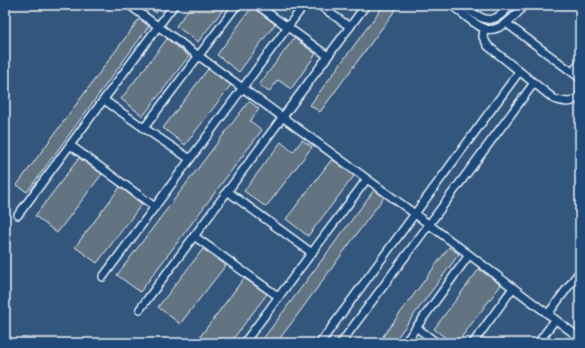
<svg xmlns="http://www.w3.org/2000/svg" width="585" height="348" viewBox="0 0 585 348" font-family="'Balsamiq Sans',sans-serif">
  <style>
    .building { fill: #627382; stroke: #e8f1f8 }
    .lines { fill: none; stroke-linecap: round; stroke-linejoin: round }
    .minor-casing { stroke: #e8f1f8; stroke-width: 10 }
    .minor { stroke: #1f4a7a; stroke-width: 7 }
  </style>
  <rect width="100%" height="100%" fill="#33567c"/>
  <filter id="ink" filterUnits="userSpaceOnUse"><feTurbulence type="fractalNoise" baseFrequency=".025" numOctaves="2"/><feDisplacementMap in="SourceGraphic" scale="8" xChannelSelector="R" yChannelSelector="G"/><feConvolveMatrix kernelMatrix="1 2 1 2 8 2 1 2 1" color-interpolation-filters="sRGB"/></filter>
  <g filter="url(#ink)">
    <g class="building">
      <path d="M146,5H162L156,13Z"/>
      <path d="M192,5H223L225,7L198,42L176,26Z"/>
      <path d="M384,5H399L320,112L310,105Z"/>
      <path d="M252,7L275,24L239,72L217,55Z"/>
      <path d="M139,19L149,26L27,192L17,185Z"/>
      <path d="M294,38L316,54L291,89L278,80L269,92L259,85Z"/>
      <path d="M167,39L189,56L143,116L121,99Z"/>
      <path d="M208,69L231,85L185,145L163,128Z"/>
      <path d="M249,101L259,109L250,121L262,130L140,292L117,275Z"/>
      <path d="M302,140L312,147L266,207L244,191L281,142L293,152Z"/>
      <path d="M79,158L102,174L57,233L35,216Z"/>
      <path d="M332,159L354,176L308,236L286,219Z"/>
      <path d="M120,187L142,204L97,263L75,247Z"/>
      <path d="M374,190L384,197L287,329L276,343H260Z"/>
      <path d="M449,247L459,254L393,343H378Z"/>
      <path d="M203,249L226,265L180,324L158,307Z"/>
      <path d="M479,269L501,285L457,343H452L434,329Z"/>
      <path d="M244,278L267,294L230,343H206L199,338Z"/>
    </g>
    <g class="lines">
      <defs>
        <g id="minor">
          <path d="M129,5L415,214L580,338"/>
          <path d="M257,5L328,56"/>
          <path d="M319,5L350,27"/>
          <path d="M452,5C462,13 474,25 486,29C499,33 517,15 524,5"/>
          <path d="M462,5C482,20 493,28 510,5"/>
          <path d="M506,23L580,78"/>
          <path d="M484,28L483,37L488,46L554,99C564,102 573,105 580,95"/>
          <path d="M573,72L580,62"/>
          <path d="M104,100L144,128"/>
          <path d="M70,145L155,207"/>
          <path d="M190,159L144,128L237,5"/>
          <path d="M227,191L312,253"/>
          <path d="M18,215L174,5"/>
          <path d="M194,236L279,297"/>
          <path d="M103,277L304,5"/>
          <path d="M140,309L366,5"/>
          <path d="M548,314L580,271"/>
          <path d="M416,327L437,343"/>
          <path d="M244,343L367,179"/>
          <path d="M320,343L519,72"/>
          <path d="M341,343L534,83"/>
          <path d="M405,343L469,255"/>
          <path d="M473,343L513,288"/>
          <path d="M538,343L555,320"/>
        </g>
      </defs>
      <use href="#minor" class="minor-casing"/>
      <use href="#minor" class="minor"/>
    </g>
  </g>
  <rect width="585" height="348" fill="none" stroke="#1f4a7a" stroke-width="20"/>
  <rect x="10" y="10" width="565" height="328" fill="none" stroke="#e8f1f8" stroke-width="1.5" filter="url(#ink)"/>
</svg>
